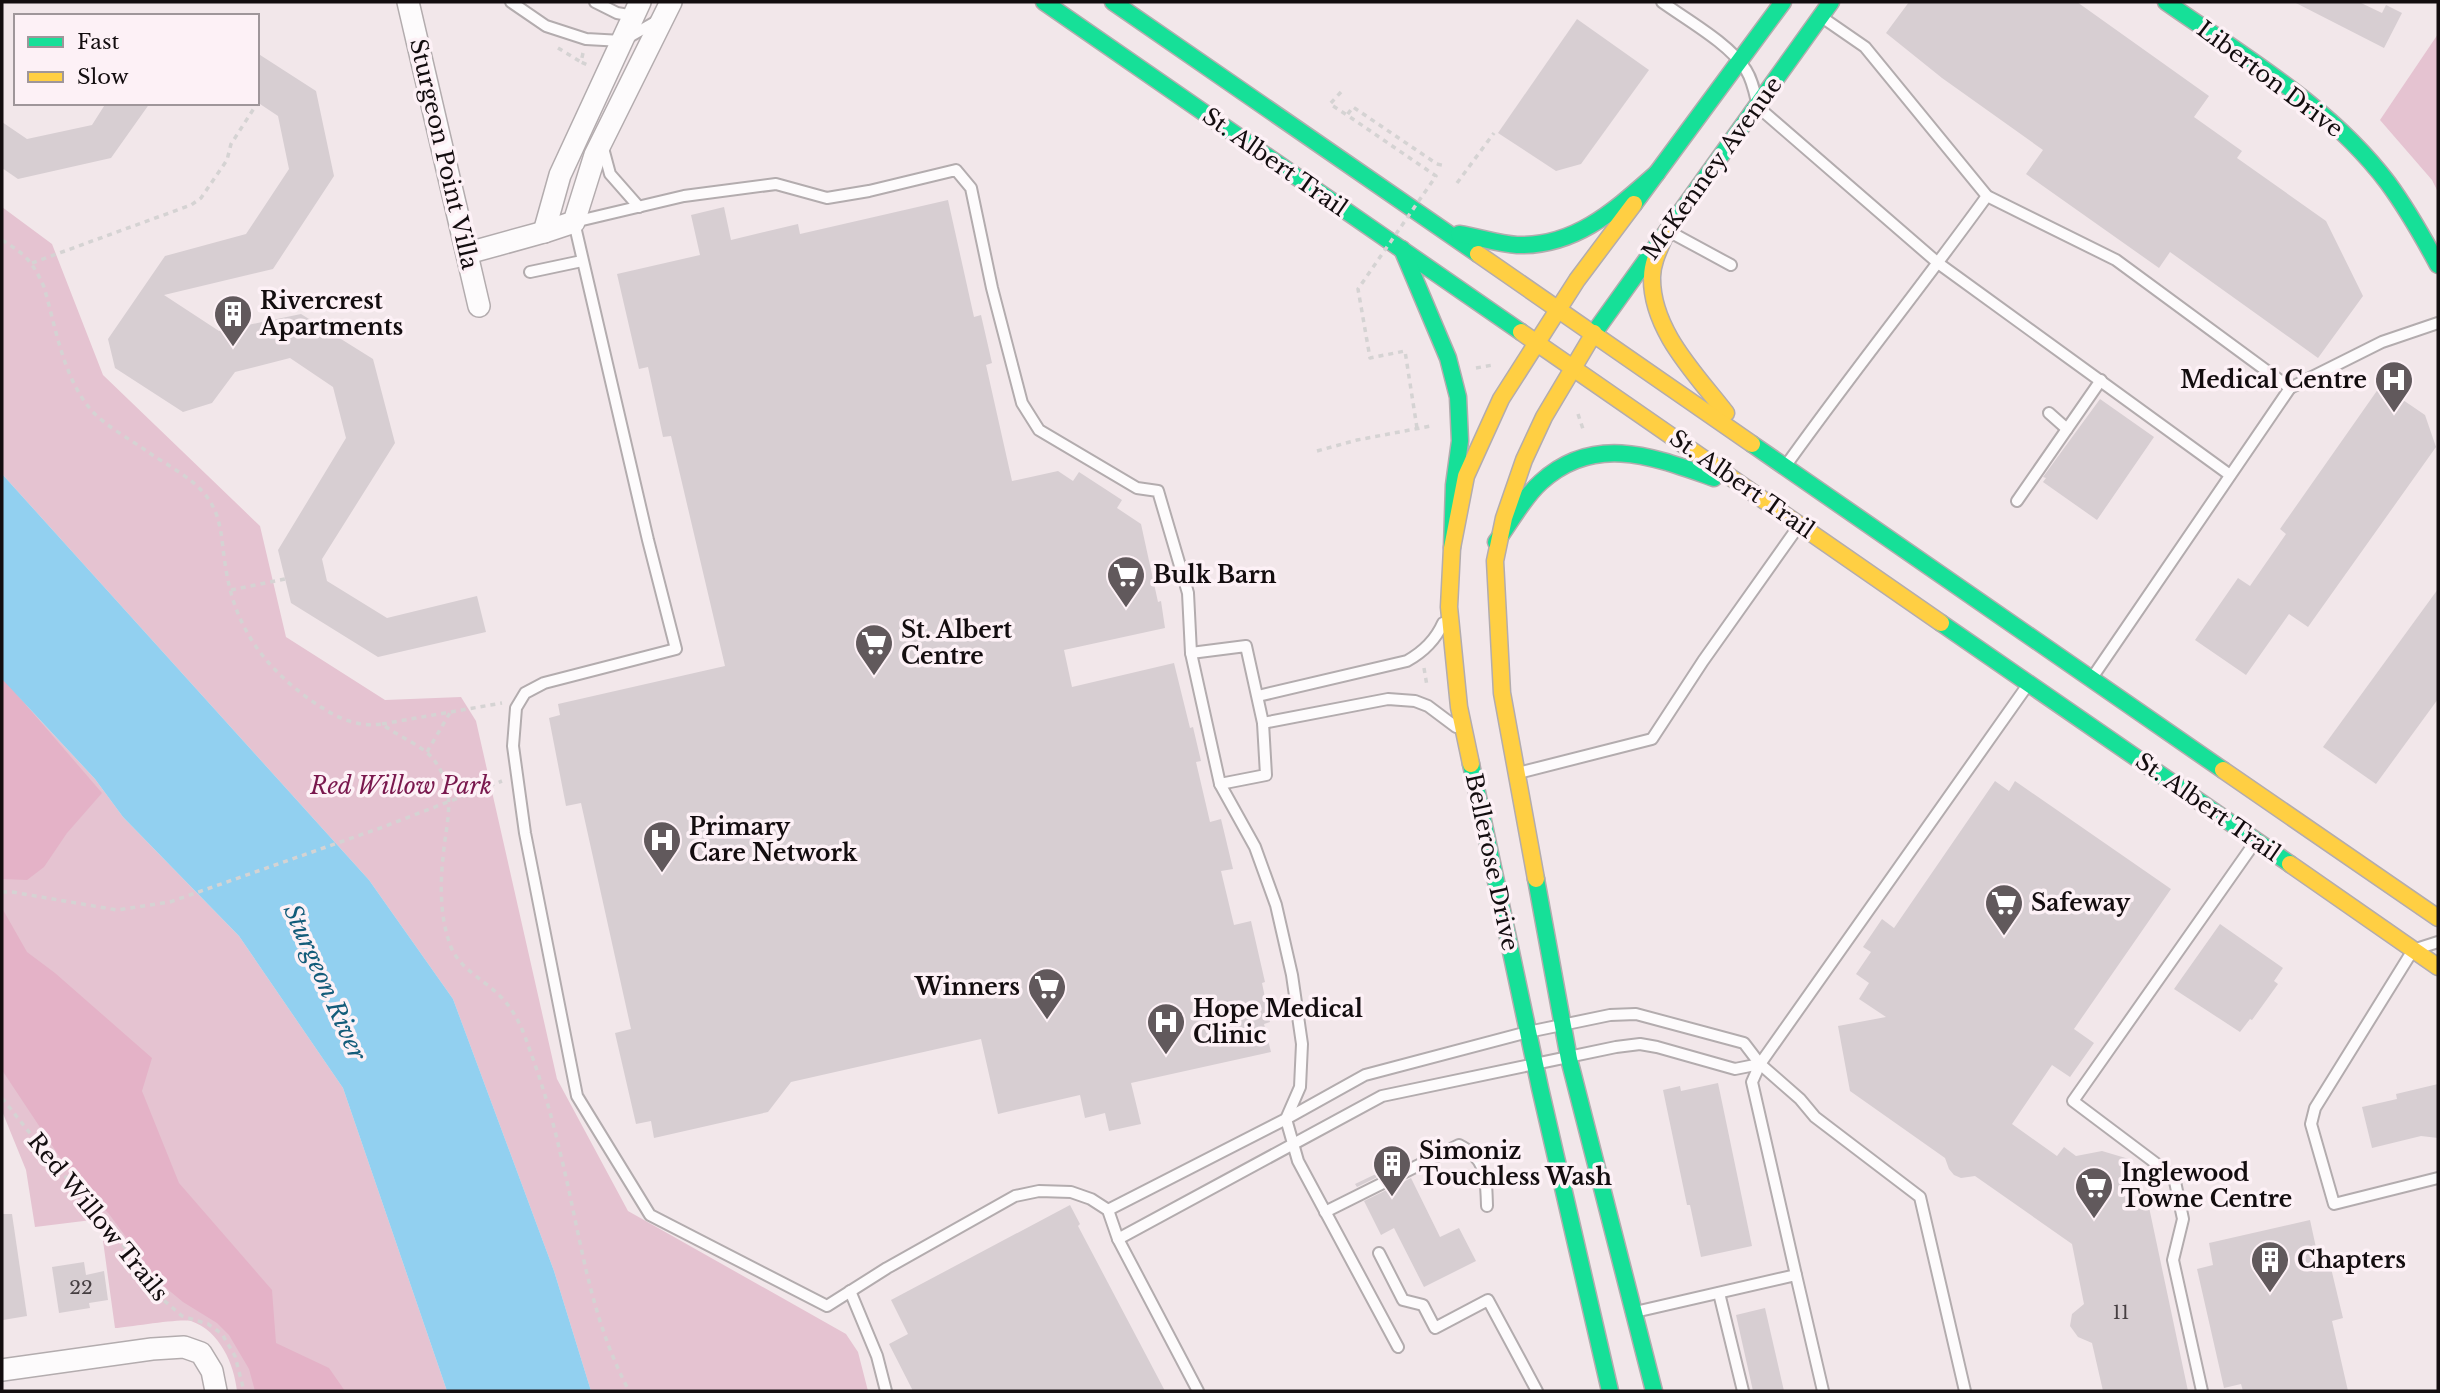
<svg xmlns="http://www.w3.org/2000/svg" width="2440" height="1393" viewBox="0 0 2440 1393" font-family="'Libre Baskerville',serif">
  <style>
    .green { fill: #e5c3d1 }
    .forest { fill: #e4b2c7 }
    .water { fill: #92d0f0 }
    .building { fill: #d7ced2 }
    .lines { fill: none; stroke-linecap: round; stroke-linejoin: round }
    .lane-casing { stroke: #b3acae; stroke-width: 14 }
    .street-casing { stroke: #b3acae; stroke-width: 24 }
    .fast-casing { stroke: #b3acae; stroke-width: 19 }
    .slow-casing { stroke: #b3acae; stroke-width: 19 }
    .path { stroke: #d5d3d3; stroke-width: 3.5; stroke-dasharray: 5 5; stroke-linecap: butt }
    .lane { stroke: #fdfbfc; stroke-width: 10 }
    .street { stroke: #fdfbfc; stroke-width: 21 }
    .fast { stroke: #16e098; stroke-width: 16 }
    .slow { stroke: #ffcf43; stroke-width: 16 }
    .path-bridge { stroke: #d5d3d3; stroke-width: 3.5; stroke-dasharray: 5 5; stroke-linecap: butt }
    .labels { text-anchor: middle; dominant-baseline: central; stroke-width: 7; stroke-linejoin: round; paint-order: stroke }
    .number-label { font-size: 19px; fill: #463f42 }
    .street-label { font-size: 23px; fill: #130d0f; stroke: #fdf1f6 }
    .poi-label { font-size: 23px; font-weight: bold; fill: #130d0f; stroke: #fdf1f6; text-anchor: start }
    .park-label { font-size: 23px; font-style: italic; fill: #79184d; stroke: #fdf1f6 }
    .water-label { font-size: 24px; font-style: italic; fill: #135c7a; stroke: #fdf1f6 }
  </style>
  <rect width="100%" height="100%" fill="#f2e7ea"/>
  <g class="green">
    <path d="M2438,34V192L2432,180L2380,120Z"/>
    <path d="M2,207L52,244L103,375L260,526L286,637L385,700L461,697L476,721L557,1079L628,1211L846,1334L858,1352L868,1391H591L554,1271L453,999L369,880L2,474Z"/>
    <path d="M2,679L95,779L123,817L239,936L343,1088L447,1391H237C234,1364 220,1331 191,1321C180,1318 130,1327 115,1328L100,1219L35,1227L26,1170L2,1111Z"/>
  </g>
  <g class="forest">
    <path d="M2,677L102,793L67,833L44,867L27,880L2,879Z"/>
    <path d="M2,908L27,952L55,973L152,1058L142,1091L179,1183L272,1290L276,1343L329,1368L345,1391H255L249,1369L229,1335L217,1323L183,1302L160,1283L109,1214L67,1168L2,1070Z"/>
  </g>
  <path class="water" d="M2,474L369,880L453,999L554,1271L591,1391H447L343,1088L239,936L123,817L95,779L2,679Z"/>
  <g class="building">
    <path d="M1909,2H2077L2209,96L2194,117L2242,151L2237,158L2326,221L2363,296L2318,358L2170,252L2159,268L2026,174L2043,150L1942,78L1886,33Z"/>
    <path d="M2294,2H2359L2382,13L2386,5L2402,13L2384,48Z"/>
    <path d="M1577,19L1649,70L1581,164L1556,171L1498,133Z"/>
    <path d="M257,53L316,91L334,176L273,269L164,295L219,331L301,314L373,359L395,443L322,559L327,581L387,618L477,596L486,632L378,657L291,603L278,550L346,438L333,387L290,358L235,372L212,403L183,412L115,368L108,339L165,256L246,234L289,169L278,116L257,102Z"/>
    <path d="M106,103H150L111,158L18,179L2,168V122L27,139L92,125Z"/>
    <path d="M948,200L974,317L981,315L992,363L986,365L1012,481L1058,471L1073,481L1079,472L1122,500L1117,508L1141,524L1158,602L1161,601L1165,628L1064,650L1072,687L1174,663L1190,728L1193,727L1201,761L1196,762L1210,822L1221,819L1233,869L1221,871L1234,925L1251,921L1265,982L1262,983L1270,1022L1264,1024L1271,1052L1131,1083L1141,1124L1109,1131L1105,1113L1085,1118L1080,1095L998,1114L981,1039L791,1082L768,1112L654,1138L651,1121L636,1124L615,1033L631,1029L581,803L566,806L549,718L560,715L558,704L725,666L671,436L663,437L648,367L639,369L617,274L700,255L691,215L724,207L731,240L798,224L800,234Z"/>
    <path d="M2381,385L2425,415L2436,447L2308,627L2289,614L2246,675L2195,640L2238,578L2250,586L2286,534L2280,529Z"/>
    <path d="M2100,399L2154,437L2097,520L2043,482L2046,478L2043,477Z"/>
    <path d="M2438,589V699L2376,784L2323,747Z"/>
    <path d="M1995,781L2009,791L2015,781L2171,889L2074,1029L2094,1043L2070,1077L2052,1065L2012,1124L2057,1156L2064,1147L2076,1156L2102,1151L2129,1159L2137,1195L2146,1193L2188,1391H2103L2092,1343L2078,1337L2070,1326L2072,1314L2084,1304L2072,1244L1975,1176L1961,1178L1954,1175L1949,1169L1945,1158L1850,1091L1838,1026L1886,1017L1859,999L1869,983L1856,974L1871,952L1863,947L1882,919L1894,928Z"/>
    <path d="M2220,924L2283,968L2274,981L2278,984L2252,1020L2250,1019L2240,1032L2174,989Z"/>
    <path d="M1718,1083L1752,1246L1701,1257L1690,1205H1687L1663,1090L1680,1086L1681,1091Z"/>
    <path d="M2438,1084V1138L2421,1136L2372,1148L2362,1107L2397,1099L2396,1094Z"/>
    <path d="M1403,1161L1404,1164L1357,1187L1355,1184Z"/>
    <path d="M1411,1178L1440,1237L1459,1228L1476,1261L1424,1287L1394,1228L1381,1235L1364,1201Z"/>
    <path d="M1070,1205L1080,1224L1078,1226L1165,1391H913L889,1344L908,1334L891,1300Z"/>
    <path d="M2,1214H12L27,1316L3,1320Z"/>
    <path d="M2310,1220L2320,1266L2330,1264L2343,1318L2332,1321L2348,1391H2243L2241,1384L2224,1388L2197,1269L2213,1265L2209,1243Z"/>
    <path d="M84,1262L86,1275L104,1271L108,1300L89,1303L90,1308L59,1313L52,1267Z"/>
    <path d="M1765,1308L1784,1391H1753L1736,1315Z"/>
  </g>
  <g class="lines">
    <defs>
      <g id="lane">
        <path d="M511,2L546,26L586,39L622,41L657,21"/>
        <path d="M595,2L617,13L634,16"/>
        <path d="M1662,2C1687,20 1730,44 1746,70C1753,81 1755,94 1758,107L1938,263L2230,475"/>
        <path d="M1823,18L1865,47L1987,196L2116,260L2290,388L2382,342L2438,323"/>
        <path d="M603,148L610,174L639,207"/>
        <path d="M1670,232L1731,265"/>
        <path d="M530,272L582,261"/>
        <path d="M2049,413L2067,429"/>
        <path d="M1787,464C1852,373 1922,286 1987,196"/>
        <path d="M2017,501L2101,380"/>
        <path d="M1191,653L1246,646L1263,723L1266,775L1220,784"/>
        <path d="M2094,675L2290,388"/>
        <path d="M1258,696L1407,661C1423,652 1436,639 1443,623"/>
        <path d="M1263,723L1388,699L1415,701L1428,706L1456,727"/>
        <path d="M1518,773L1652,739L1703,661L1798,527"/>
        <path d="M2438,942L2413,950L2315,1108L2311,1124L2334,1204L2438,1178"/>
        <path d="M1108,1210L1286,1119L1365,1075L1528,1032L1610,1015L1636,1014L1744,1043L1760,1064L1800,1099L1815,1117L1920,1197L1965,1391"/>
        <path d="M1325,1212L1459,1145C1487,1159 1486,1177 1487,1206"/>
        <path d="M1118,1239L1382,1096L1616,1047L1640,1044L1657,1047L1735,1069L1760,1064"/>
        <path d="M1379,1253L1403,1300L1423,1305L1435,1328L1488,1300L1537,1391"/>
        <path d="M1796,1275L1752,1082L1760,1064L2027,686"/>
        <path d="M850,1291L877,1356L886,1391"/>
        <path d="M1719,1293L1743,1391"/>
        <path d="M1635,1312L1796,1275L1823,1391"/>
        <path d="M1198,1391L1118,1239L1108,1210L1091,1199L1071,1192L1039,1191L1015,1196L887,1268L827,1306L650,1215L577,1096L525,833L513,746L516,708L525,693L544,683L676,649L648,540L574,222L684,196L776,184L827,198L869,191L956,170L971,188L992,288L1022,403L1039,430L1137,488L1158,491L1188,593L1191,653L1220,784L1255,847L1276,905L1292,975L1302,1044L1300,1087L1286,1119L1298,1161L1398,1347"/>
        <path d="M2202,1391L2173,1260L2183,1219L2174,1177L2073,1101L2253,845"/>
      </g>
      <g id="street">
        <path d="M408,2L479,306"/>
        <path d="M544,232L560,175L640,2"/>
        <path d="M468,253L544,232L574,222L595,155L671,2"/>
        <path d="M2,1370L152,1349L184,1347L201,1353L212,1371L216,1391"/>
      </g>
      <g id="fast">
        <path d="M1044,2L1521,332"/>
        <path d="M1113,2L1478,254"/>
        <path d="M2166,2C2243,56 2331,107 2388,183C2407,209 2423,237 2438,265"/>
        <path d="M1634,204L1783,2"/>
        <path d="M1459,234C1479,237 1498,244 1517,245C1576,247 1616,209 1657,173"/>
        <path d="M1402,249L1448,358L1458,397L1460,441L1454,485L1452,548"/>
        <path d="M1594,333L1831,2"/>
        <path d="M1752,444L2223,770"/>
        <path d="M1496,542C1511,522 1523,498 1541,482C1595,433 1654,457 1714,478"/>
        <path d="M1941,623L2290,864"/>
        <path d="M1471,764L1540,1088L1610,1391"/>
        <path d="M1536,879L1569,1059L1654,1391"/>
      </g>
      <g id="slow">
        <path d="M1667,231C1661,246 1652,261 1652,277C1651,330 1696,374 1726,413"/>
        <path d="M1478,254L1752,444"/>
        <path d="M1521,332L1941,623"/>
        <path d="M1471,764L1459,707L1449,607L1452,548L1466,476L1501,399L1577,280L1634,204"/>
        <path d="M2223,770L2438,918"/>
        <path d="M2290,864L2438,967"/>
        <path d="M1536,879L1502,693L1495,561L1504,518L1524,460L1544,417L1594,333"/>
      </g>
    </defs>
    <use href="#lane" class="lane-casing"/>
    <use href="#street" class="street-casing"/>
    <use href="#fast" class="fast-casing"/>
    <use href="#slow" class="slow-casing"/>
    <g class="path">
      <path d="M558,48L581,62"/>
      <path d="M583,53L581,62L588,65"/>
      <path d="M1341,92L1330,104L1347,115"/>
      <path d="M1437,164L1446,166"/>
      <path d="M1457,183L1494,133"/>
      <path d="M2,240C25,254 33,262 44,287C56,328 63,378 92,411C107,427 130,439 148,452C167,465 193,478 207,497C222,517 221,538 225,563C233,623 260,663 309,699C332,715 353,728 382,724C397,736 424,746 434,760C458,792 446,822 443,857C440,886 440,919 451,947C460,969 483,979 499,995C513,1008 522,1027 528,1045C541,1080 552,1116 560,1152C581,1236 588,1313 629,1391"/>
      <path d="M32,263L191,205L201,198L227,160L231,144L258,102"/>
      <path d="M1476,368L1493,365"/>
      <path d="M1578,414L1583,429"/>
      <path d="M1317,451L1357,440L1431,426"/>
      <path d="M231,590L285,579"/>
      <path d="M1424,668L1427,686"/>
      <path d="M382,724L502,703"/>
      <path d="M427,752L451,711"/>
      <path d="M2,892H12L117,910L170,902L383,827L502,781"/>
      <path d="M2,1098L60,1171L101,1214L160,1297L182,1316L208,1324L222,1334L235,1356L244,1391"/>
    </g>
    <use href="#lane" class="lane"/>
    <use href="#street" class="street"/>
    <use href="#fast" class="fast"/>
    <use href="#slow" class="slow"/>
    <path class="path-bridge" d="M1417,428L1405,351L1370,358L1358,289L1436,176L1347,115L1353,107L1437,164"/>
  </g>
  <defs>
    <symbol id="building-pin" viewBox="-11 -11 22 30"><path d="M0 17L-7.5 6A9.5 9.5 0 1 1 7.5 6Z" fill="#61595c" stroke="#fdf1f6"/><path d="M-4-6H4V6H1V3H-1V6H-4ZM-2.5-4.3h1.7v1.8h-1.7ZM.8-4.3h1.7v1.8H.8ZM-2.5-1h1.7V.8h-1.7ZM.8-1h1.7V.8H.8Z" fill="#fff"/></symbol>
    <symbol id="hospital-pin" viewBox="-11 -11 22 30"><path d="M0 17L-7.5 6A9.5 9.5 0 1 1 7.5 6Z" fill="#61595c" stroke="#fdf1f6"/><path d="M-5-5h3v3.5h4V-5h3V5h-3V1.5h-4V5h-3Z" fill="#fff"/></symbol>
    <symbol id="supermarket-pin" viewBox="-11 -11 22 30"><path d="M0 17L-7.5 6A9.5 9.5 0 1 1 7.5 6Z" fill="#61595c" stroke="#fdf1f6"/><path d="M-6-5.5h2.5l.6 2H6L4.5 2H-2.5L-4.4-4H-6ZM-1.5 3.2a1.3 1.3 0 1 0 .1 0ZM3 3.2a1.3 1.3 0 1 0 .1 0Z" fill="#fff"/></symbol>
  </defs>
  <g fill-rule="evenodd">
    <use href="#building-pin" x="211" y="292" width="44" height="60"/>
    <use href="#hospital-pin" x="2372" y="358" width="44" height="60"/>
    <use href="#supermarket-pin" x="1104" y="553" width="44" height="60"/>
    <use href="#supermarket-pin" x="852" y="621" width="44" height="60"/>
    <use href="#hospital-pin" x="640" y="818" width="44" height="60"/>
    <use href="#supermarket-pin" x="1982" y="881" width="44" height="60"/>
    <use href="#supermarket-pin" x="1025" y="965" width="44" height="60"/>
    <use href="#hospital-pin" x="1144" y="1000" width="44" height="60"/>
    <use href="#building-pin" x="1370" y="1142" width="44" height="60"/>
    <use href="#supermarket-pin" x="2072" y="1164" width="44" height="60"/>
    <use href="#building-pin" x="2248" y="1238" width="44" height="60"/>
  </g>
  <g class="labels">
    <g class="number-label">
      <text x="81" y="1287">22</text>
      <text x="2121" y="1312">11</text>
    </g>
    <g class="street-label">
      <text transform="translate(2270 79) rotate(37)">Liberton Drive</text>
      <text transform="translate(444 154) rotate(77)">Sturgeon Point Villa</text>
      <text transform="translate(1275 162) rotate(35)">St. Albert Trail</text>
      <text transform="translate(1712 168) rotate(-54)">McKenney Avenue</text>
      <text transform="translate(1742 484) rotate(35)">St. Albert Trail</text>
      <text transform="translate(2208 807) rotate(35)">St. Albert Trail</text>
      <text transform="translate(1492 862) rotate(78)">Bellerose Drive</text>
      <text transform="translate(98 1217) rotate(51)">Red Willow Trails</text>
    </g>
    <g class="poi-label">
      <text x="260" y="301">Rivercrest<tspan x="260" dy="26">Apartments</tspan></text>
      <text x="2367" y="380" text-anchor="end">Medical Centre</text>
      <text x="1153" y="575">Bulk Barn</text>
      <text x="901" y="630">St. Albert<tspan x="901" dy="26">Centre</tspan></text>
      <text x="689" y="827">Primary<tspan x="689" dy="26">Care Network</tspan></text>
      <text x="2031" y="903">Safeway</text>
      <text x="1020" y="987" text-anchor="end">Winners</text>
      <text x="1193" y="1009">Hope Medical<tspan x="1193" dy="26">Clinic</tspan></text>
      <text x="1419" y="1151">Simoniz<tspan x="1419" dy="26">Touchless Wash</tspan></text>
      <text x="2121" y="1173">Inglewood<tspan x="2121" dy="26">Towne Centre</tspan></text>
      <text x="2297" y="1260">Chapters</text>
    </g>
    <g class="park-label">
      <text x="401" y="786">Red Willow Park</text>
    </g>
    <g class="water-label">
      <text transform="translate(325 982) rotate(66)">Sturgeon River</text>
    </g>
  </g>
  <rect width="2440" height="1393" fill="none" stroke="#130d0f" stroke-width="7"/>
  <rect x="14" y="14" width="245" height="91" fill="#fdf1f6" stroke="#9f969a" stroke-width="2"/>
  <rect x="28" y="37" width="35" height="10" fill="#16e098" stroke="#9f969a" stroke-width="2"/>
  <text x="77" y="49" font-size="21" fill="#130d0f">Fast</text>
  <rect x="28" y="72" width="35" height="10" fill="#ffcf43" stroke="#9f969a" stroke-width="2"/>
  <text x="77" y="84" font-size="21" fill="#130d0f">Slow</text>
</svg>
